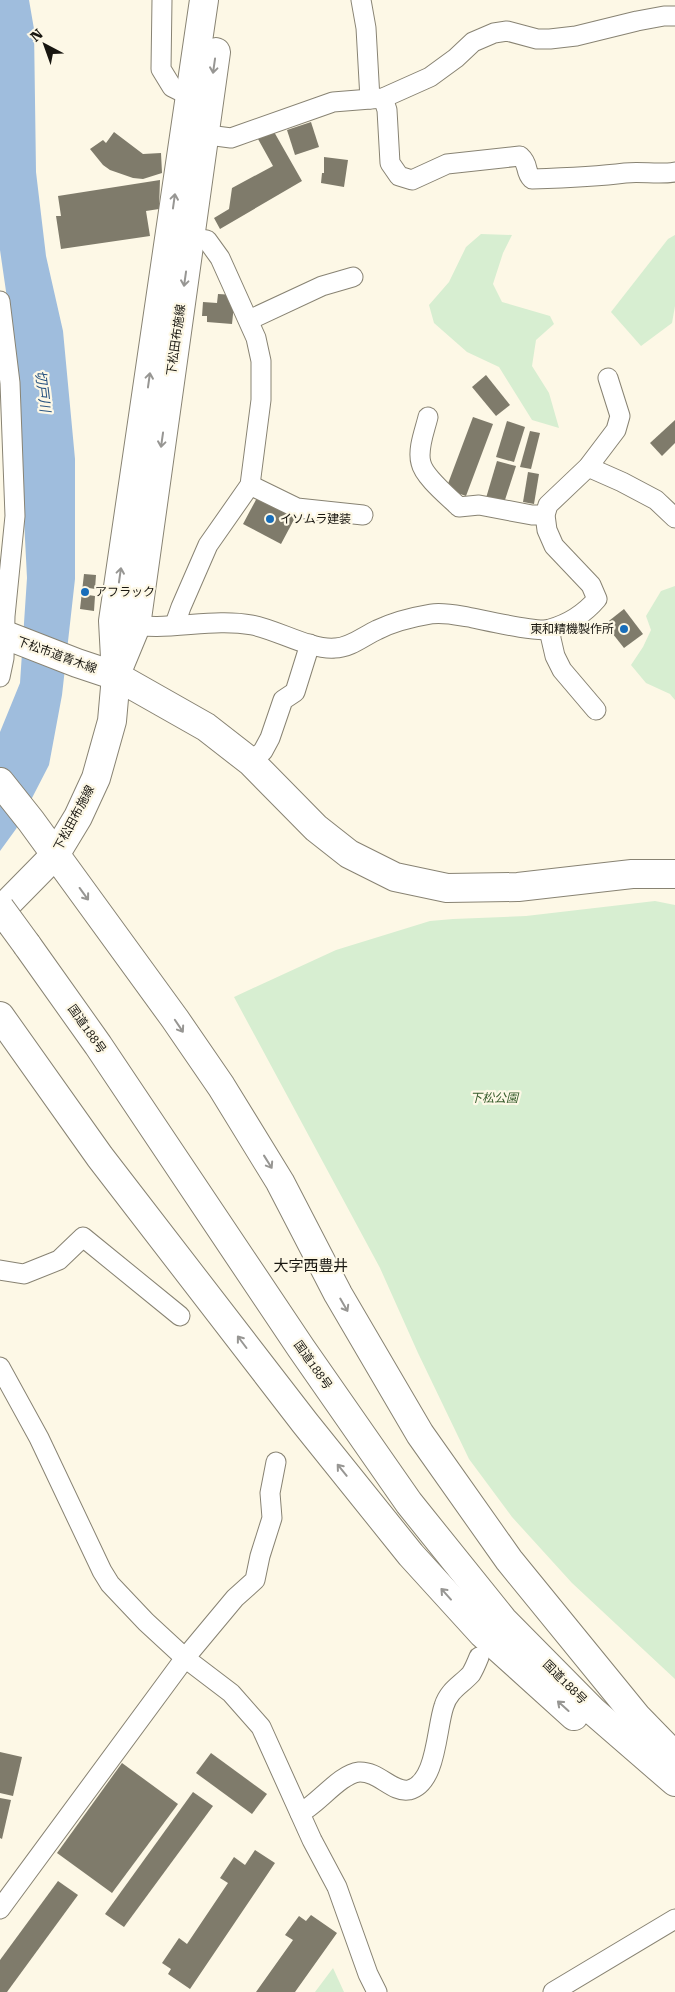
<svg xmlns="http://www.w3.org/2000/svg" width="675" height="1992" viewBox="0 0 675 1992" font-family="'Roboto Serif','Noto Sans JP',serif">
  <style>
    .green { fill: #d7eed1 }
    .water { fill: #9fbddd }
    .building { fill: #7f7b6b }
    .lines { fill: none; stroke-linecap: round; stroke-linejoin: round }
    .street-casing { stroke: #888373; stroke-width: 21 }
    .secondary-casing { stroke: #888373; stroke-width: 30 }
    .primary-casing { stroke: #888373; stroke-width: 30 }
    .highway-casing { stroke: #888373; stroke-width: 30 }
    .street { stroke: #fff; stroke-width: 19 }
    .secondary { stroke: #fff; stroke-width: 28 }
    .primary { stroke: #fff; stroke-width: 28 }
    .highway { stroke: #fff; stroke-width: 28 }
    .highway-bridge-casing { stroke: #888373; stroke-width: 30; stroke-linecap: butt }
    .highway-bridge { stroke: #fff; stroke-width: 28 }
    .oneway { stroke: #979693 }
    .poi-dot { fill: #176dba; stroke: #fdf8e6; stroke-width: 2 }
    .labels { text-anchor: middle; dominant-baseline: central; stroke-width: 4.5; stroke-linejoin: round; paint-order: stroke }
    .street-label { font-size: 12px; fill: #181610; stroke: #fdf8e6 }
    .poi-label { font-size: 12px; fill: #181610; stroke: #fdf8e6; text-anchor: start }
    .park-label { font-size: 12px; font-style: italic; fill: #345a2a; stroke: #fdf8e6 }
    .water-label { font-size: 14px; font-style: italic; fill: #2a5581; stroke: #fdf8e6 }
    .quarter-label { font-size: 15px; fill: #181610; stroke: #fdf8e6 }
  </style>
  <rect width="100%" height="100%" fill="#fdf8e6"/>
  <g class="green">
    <path d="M481,234L512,235L503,253L493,284L502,302L550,316L554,324L536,340L532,366L549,393L559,428L532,420L499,367L467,352L434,323L429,305L449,282L466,247Z"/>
    <path d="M675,235V306L672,323L641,346L611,312L668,239Z"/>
    <path d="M675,586V700L670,694L646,683L631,665L643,647L651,630L646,616L661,591Z"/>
    <path d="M655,901L675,905V1679L572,1583L512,1517L469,1459L418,1353L380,1268L234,997L336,950L430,921L453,919L526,916Z"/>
    <path d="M333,1968L344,1992H315Z"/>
  </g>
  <path class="water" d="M0,0H29L34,29L36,172L46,256L63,331L75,459V579L62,695L49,765L16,829L0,851V732L20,683L27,578L16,360L0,250Z"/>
  <g class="building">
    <path d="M311,122L319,147L295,155L287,130Z"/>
    <path d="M273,130L302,181L220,229L214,218L229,209L232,188L273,166L258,139Z"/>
    <path d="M114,132L143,154L161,153L162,173L143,179L133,178L110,170L103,165L90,149L103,140L106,143Z"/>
    <path d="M324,157L348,160L344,187L321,183L322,173H324Z"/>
    <path d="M160,180L159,209L146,211L150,236L61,249L56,216H61L58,196Z"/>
    <path d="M218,294L235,295L232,324L207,322V316H202L203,302L217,303Z"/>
    <path d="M486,375L510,405L496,416L472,387Z"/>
    <path d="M473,417L493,424L466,496L446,489Z"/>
    <path d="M675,420V443L662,456L650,443Z"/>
    <path d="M507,421L525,427L514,462L496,457Z"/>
    <path d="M530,431L540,433L531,469L520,467Z"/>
    <path d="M497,461L516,466L504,503L486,498Z"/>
    <path d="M528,472L539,474L534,504L523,502Z"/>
    <path d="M259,494L297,514L281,544L243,524Z"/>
    <path d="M84,574L96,575L95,589L89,588L88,595L95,596L94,611L80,609Z"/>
    <path d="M624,609L643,634L624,648L605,624Z"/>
    <path d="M0,1752L22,1757L13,1796L0,1793Z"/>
    <path d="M211,1753L267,1794L252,1814L196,1773Z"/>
    <path d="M122,1763L178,1804L112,1893L57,1853Z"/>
    <path d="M193,1792L213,1806L124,1927L105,1914Z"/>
    <path d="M0,1798L11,1800L2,1839L0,1838Z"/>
    <path d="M255,1850L275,1863L190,1989L168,1974L171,1969L162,1963L179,1938L187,1944L228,1883L220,1878L234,1857L245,1865Z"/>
    <path d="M58,1881L78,1895L7,1992H0V1960Z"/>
    <path d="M311,1915L337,1933L295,1992H256L293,1940L285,1935L299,1916L306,1921Z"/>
  </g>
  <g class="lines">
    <defs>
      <g id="street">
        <path d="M162,0L161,69L172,87L190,96"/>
        <path d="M361,0L366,28L370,99"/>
        <path d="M383,98L387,110L390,163L399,176L412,180L447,164L520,156C530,165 524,171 532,179C563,178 594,177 625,173C642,171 658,175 675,172"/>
        <path d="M193,133L231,138L333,102L383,98L430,77L456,58L473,42L494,33L507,31L537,39H550L576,36L637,21L664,16H675"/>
        <path d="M0,301L10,383L15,516L5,616L4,658L0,677"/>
        <path d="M249,320L322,286L353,277"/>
        <path d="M428,417C425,430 417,449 421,463C424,477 449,497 459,507L479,505L532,515H545"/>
        <path d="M588,467L622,482L656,500L675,518"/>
        <path d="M250,485L297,508L363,515"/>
        <path d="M124,623C166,633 209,617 252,625C278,630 310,650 335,648C350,648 364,636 377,630C393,622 413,617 431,614C443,612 456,615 468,617C484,620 538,633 550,629C568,624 585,613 597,599L591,585L554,546L547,530L545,515L548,505L588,467L616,430L620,416L608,378"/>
        <path d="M175,624L181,607L208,545L250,485L261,400V361L256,338L220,258L207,240L179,235"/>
        <path d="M549,630L555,656L562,670L596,710"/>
        <path d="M251,762L263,751L270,738L283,700L295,692L310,644"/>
        <path d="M0,1270L24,1274L59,1260L83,1237L180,1316"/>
        <path d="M0,1367L39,1438L102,1571L110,1584L146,1622L185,1658L231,1693L261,1727L312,1840L337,1887L368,1974L377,1992"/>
        <path d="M300,1813C318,1804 340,1774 359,1772C379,1771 392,1793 409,1790C437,1783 436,1729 444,1706C449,1690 461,1685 471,1674C474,1669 477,1662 479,1657"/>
        <path d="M0,1909L185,1658L235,1598L255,1580L260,1556L272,1518L270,1493L276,1462"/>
        <path d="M553,1992L675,1919"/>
      </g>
      <path id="secondary" d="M0,633L77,663L116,676L206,727L251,762L316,828L349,854L395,877L447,888L518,887L632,874H675"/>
      <g id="primary">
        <path d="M119,667L136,626L216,52"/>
        <path d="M0,911L55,855L78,817L96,778L112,721L116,676L113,621L204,0"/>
      </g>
      <g id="highway">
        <path d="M0,782L31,821L175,1019L221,1086L280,1182L338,1294L420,1434L509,1560L637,1717L675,1756"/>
        <path d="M27,945L98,1045L301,1348L409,1503L503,1620L593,1711L675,1782"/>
        <path d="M0,1016L100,1157L305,1423L411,1555L482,1633L574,1716"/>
      </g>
    </defs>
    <use href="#street" class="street-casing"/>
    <use href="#secondary" class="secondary-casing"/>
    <use href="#primary" class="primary-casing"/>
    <use href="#highway" class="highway-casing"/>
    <use href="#street" class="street"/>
    <use href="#secondary" class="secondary"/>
    <use href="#primary" class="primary"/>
    <use href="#highway" class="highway"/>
    <defs>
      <path id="highway-bridge" d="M0,908L27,945"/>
    </defs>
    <use href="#highway-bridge" class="highway-bridge-casing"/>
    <use href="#highway-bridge" class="highway-bridge"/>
  </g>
  <defs><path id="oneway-shaft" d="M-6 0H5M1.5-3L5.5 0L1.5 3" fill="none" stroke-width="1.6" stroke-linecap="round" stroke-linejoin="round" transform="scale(1.25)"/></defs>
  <g class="oneway">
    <use href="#oneway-shaft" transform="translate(214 66) rotate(98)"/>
    <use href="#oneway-shaft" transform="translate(174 201) rotate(-82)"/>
    <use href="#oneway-shaft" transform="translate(185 279) rotate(98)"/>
    <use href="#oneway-shaft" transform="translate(149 380) rotate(-82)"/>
    <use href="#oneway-shaft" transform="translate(162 440) rotate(98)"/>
    <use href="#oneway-shaft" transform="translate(120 575) rotate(-82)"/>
    <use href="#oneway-shaft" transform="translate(84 894) rotate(54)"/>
    <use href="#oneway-shaft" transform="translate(179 1026) rotate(56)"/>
    <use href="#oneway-shaft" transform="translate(268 1162) rotate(58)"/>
    <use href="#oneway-shaft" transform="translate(344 1305) rotate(60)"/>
    <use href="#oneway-shaft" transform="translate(242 1342) rotate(-127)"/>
    <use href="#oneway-shaft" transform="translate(342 1470) rotate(-129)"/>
    <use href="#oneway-shaft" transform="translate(446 1594) rotate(-132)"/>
    <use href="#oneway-shaft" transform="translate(563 1706) rotate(-138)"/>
  </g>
  <g class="poi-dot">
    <circle cx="270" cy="519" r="5"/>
    <circle cx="85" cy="592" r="5"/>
    <circle cx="624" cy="629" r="5"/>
  </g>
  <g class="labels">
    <g class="street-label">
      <text transform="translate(176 340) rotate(-82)">下松田布施線</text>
      <text transform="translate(57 655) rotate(20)">下松市道青木線</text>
      <text transform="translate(74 818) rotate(-62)">下松田布施線</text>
      <text transform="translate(87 1029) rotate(55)">国道188号</text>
      <text transform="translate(313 1365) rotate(55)">国道188号</text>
      <text transform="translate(565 1682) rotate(45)">国道188号</text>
    </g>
    <g class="poi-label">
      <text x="280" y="519">イソムラ建装</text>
      <text x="95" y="592">アフラック</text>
      <text x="614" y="629" text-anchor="end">東和精機製作所</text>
    </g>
    <g class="park-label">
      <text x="494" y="1098">下松公園</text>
    </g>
    <g class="water-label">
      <text transform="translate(43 391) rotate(83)">切戸川</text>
    </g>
    <g class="quarter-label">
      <text x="311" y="1266">大字西豊井</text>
    </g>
  </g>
  <g transform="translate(45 45) rotate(319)" stroke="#fdf8e6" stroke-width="4" paint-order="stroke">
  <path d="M0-4L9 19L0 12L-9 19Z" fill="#181610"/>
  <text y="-8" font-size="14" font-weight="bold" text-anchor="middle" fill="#181610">N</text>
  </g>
</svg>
